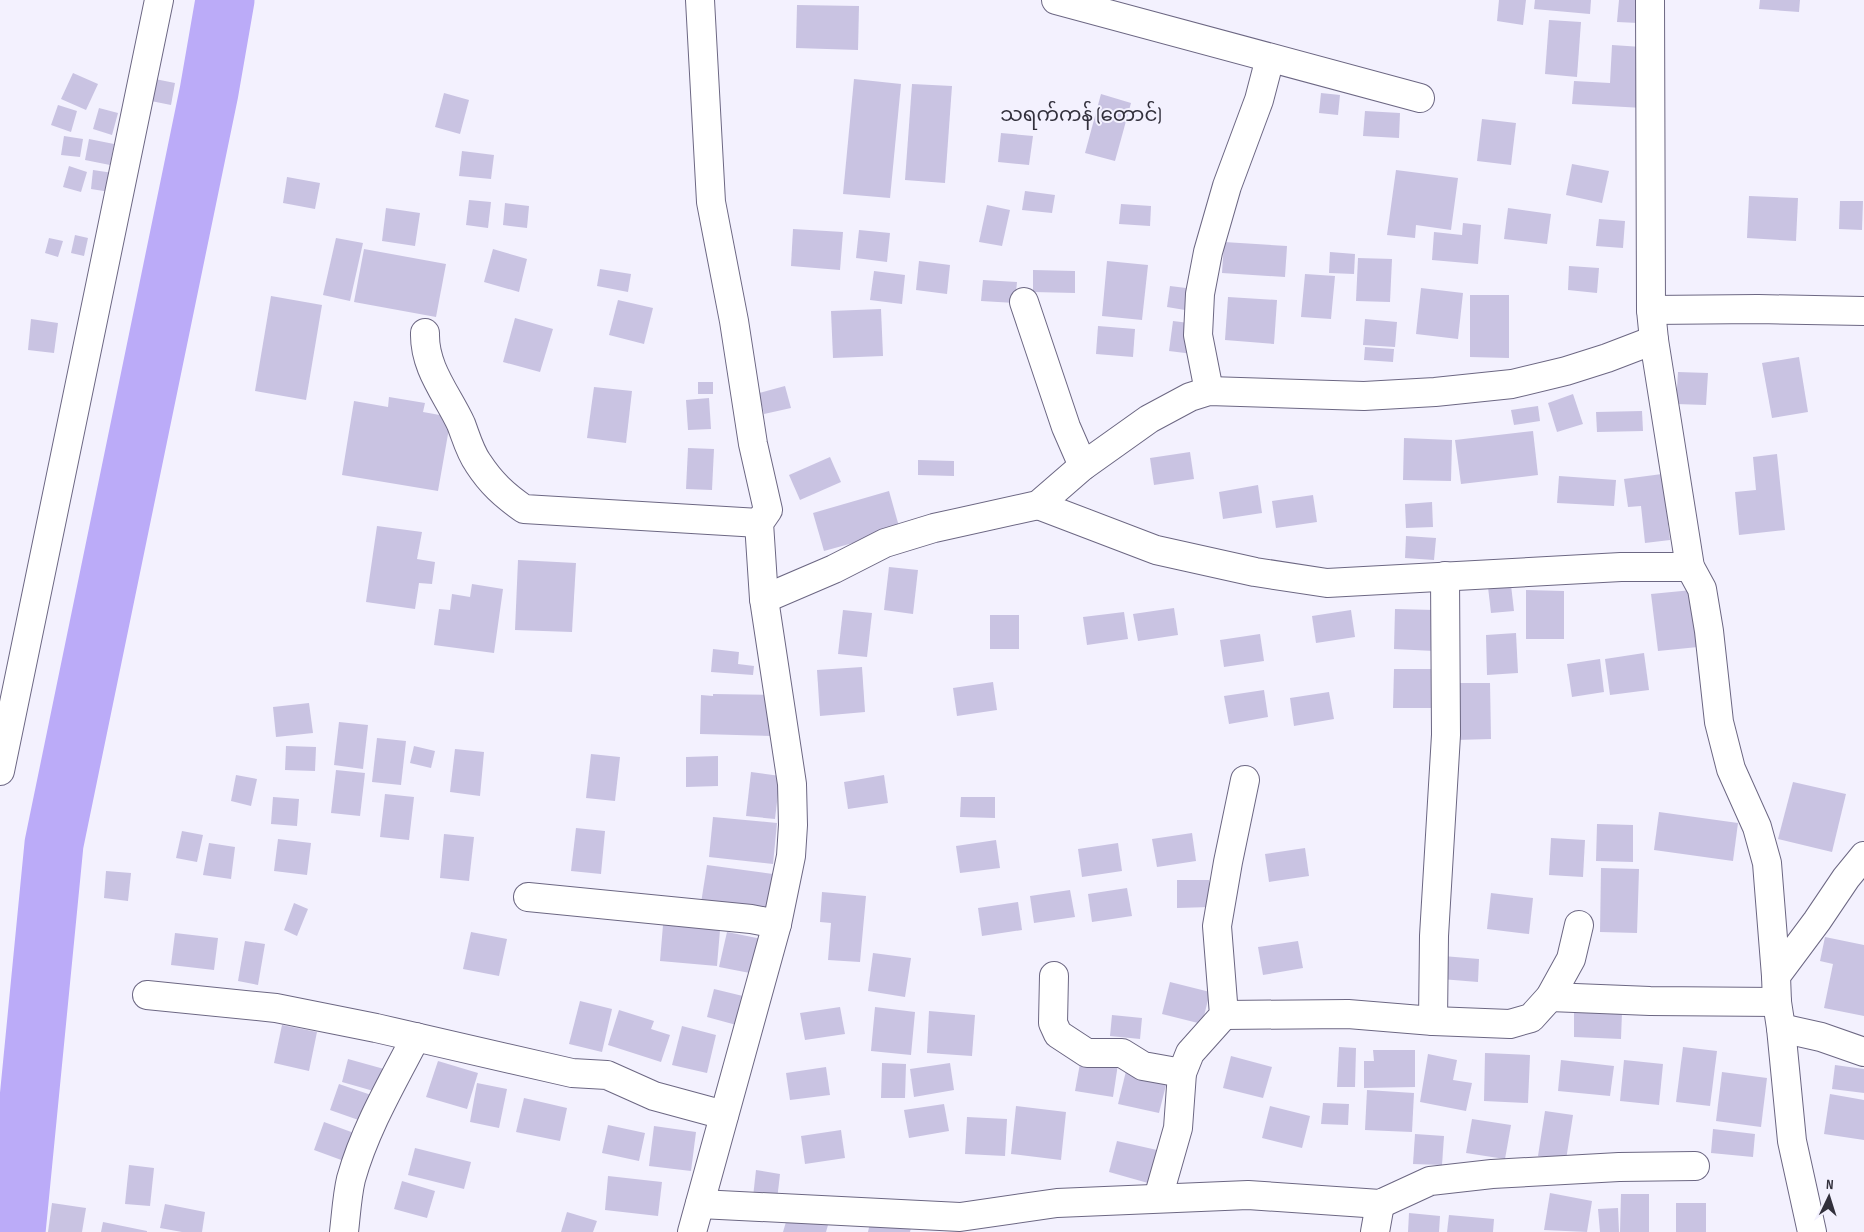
<svg xmlns="http://www.w3.org/2000/svg" width="1864" height="1232" viewBox="0 0 1864 1232" font-family="'Sofia Sans Condensed','Noto Sans Myanmar',sans-serif">
  <style>
    .lines { fill: none; stroke-linecap: round; stroke-linejoin: round }
    .river { stroke: #bbabf8; stroke-width: 59 }
    .building { fill: #c9c3e2 }
    .minor-casing { stroke: #6c6783; stroke-width: 30 }
    .tertiary-casing { stroke: #6c6783; stroke-width: 30 }
    .minor { stroke: #fff; stroke-width: 28 }
    .tertiary { stroke: #fff; stroke-width: 28 }
    .labels { text-anchor: middle; dominant-baseline: central; stroke-width: 4; stroke-linejoin: round; paint-order: stroke }
    .quarter-label { font-size: 20px; fill: #32303c; stroke: #f3f1fe }
  </style>
  <rect width="100%" height="100%" fill="#f3f1fe"/>
  <g class="lines">
    <path class="river" d="M16,1232L54,844L209,92L225,0"/>
  </g>
  <g class="building">
    <path d="M1499,0H1526L1523,25L1497,21Z"/>
    <path d="M1535,0H1591L1590,14L1534,9Z"/>
    <path d="M1619,0H1639L1638,23L1617,22Z"/>
    <path d="M1760,0H1800L1799,12L1759,9Z"/>
    <path d="M797,5L859,6L858,50L796,48Z"/>
    <path d="M1549,20L1581,22L1577,77L1545,74Z"/>
    <path d="M1612,45L1642,47L1643,108L1572,104L1574,81L1610,83Z"/>
    <path d="M73,73L98,84L86,110L61,99Z"/>
    <path d="M155,79L175,83L171,105L151,101Z"/>
    <path d="M854,79L901,84L890,198L843,194Z"/>
    <path d="M912,84L952,86L945,183L905,180Z"/>
    <path d="M444,93L469,100L460,134L435,127Z"/>
    <path d="M1321,93L1340,95L1338,115L1319,113Z"/>
    <path d="M1101,94L1131,103L1115,161L1085,153Z"/>
    <path d="M58,105L77,111L71,132L51,125Z"/>
    <path d="M99,108L118,113L112,135L93,129Z"/>
    <path d="M1365,111L1400,113L1399,138L1363,136Z"/>
    <path d="M1482,119L1516,123L1511,165L1477,161Z"/>
    <path d="M1001,133L1033,136L1029,165L998,162Z"/>
    <path d="M64,136L83,139L80,157L61,155Z"/>
    <path d="M89,139L114,144L110,165L85,160Z"/>
    <path d="M462,151L494,155L491,179L459,176Z"/>
    <path d="M1572,164L1609,171L1602,203L1566,195Z"/>
    <path d="M69,166L87,172L81,192L63,187Z"/>
    <path d="M93,170L113,173L110,192L91,189Z"/>
    <path d="M1396,170L1458,178L1451,230L1416,225L1415,238L1387,235Z"/>
    <path d="M287,177L320,183L315,209L283,203Z"/>
    <path d="M1025,191L1055,195L1052,213L1022,210Z"/>
    <path d="M1749,196L1798,198L1796,241L1747,238Z"/>
    <path d="M469,200L491,202L488,228L466,225Z"/>
    <path d="M1840,201H1863L1862,230L1839,229Z"/>
    <path d="M505,203L529,206L527,228L503,225Z"/>
    <path d="M1121,204L1151,206L1150,226L1119,224Z"/>
    <path d="M987,205L1010,210L1002,246L979,242Z"/>
    <path d="M386,208L420,213L415,246L382,241Z"/>
    <path d="M1508,208L1551,214L1547,244L1504,239Z"/>
    <path d="M1599,219L1625,221L1623,248L1596,246Z"/>
    <path d="M1463,223L1481,225L1478,264L1432,260L1434,232L1462,235Z"/>
    <path d="M793,229L843,232L840,270L791,266Z"/>
    <path d="M859,230L890,233L887,262L856,258Z"/>
    <path d="M75,235L88,238L84,256L71,253Z"/>
    <path d="M49,238L63,241L58,257L45,253Z"/>
    <path d="M336,238L363,243L350,301L323,295Z"/>
    <path d="M1224,242L1287,246L1285,277L1222,273Z"/>
    <path d="M364,249L446,264L436,317L354,302Z"/>
    <path d="M493,249L527,259L519,292L484,282Z"/>
    <path d="M1330,252L1355,254L1354,274L1329,273Z"/>
    <path d="M1358,258L1392,259L1390,302L1356,301Z"/>
    <path d="M919,261L950,265L947,294L916,290Z"/>
    <path d="M1107,261L1148,265L1142,320L1102,316Z"/>
    <path d="M1569,266L1599,268L1597,293L1568,290Z"/>
    <path d="M600,269L631,274L628,292L597,286Z"/>
    <path d="M1033,270L1075,271V293L1033,292Z"/>
    <path d="M874,271L905,275L902,304L870,300Z"/>
    <path d="M1305,274L1335,276L1331,319L1301,317Z"/>
    <path d="M983,280L1017,282L1015,303L981,301Z"/>
    <path d="M1170,286L1194,289L1191,311L1167,307Z"/>
    <path d="M1421,288L1463,293L1458,339L1416,334Z"/>
    <path d="M1470,295H1509V358L1470,357Z"/>
    <path d="M271,296L322,305L306,400L255,391Z"/>
    <path d="M1228,297L1277,300L1274,344L1225,340Z"/>
    <path d="M618,300L653,308L644,344L609,335Z"/>
    <path d="M881,309L883,356L833,358L831,311Z"/>
    <path d="M515,318L553,329L540,372L503,362Z"/>
    <path d="M31,319L58,323L54,353L28,350Z"/>
    <path d="M1365,319L1397,322L1395,347L1363,345Z"/>
    <path d="M1173,321L1197,324L1193,354L1169,351Z"/>
    <path d="M1098,326L1135,329L1133,357L1096,354Z"/>
    <path d="M1365,347L1394,349L1393,362L1364,360Z"/>
    <path d="M1799,357L1808,412L1772,418L1762,363Z"/>
    <path d="M1678,372L1708,373L1706,405L1676,404Z"/>
    <rect x="698" y="382" width="15" height="12"/>
    <path d="M785,386L791,408L764,414L759,393Z"/>
    <path d="M594,387L632,391L626,443L587,438Z"/>
    <path d="M1573,394L1583,424L1557,432L1548,403Z"/>
    <path d="M389,397L425,403L423,412L451,417L438,491L342,475L354,401L388,407Z"/>
    <path d="M709,398L711,429L688,430L686,400Z"/>
    <path d="M1538,406L1540,421L1514,425L1511,410Z"/>
    <path d="M1642,411L1643,431L1597,432L1596,412Z"/>
    <path d="M1533,431L1538,475L1461,484L1455,440Z"/>
    <path d="M1404,438L1452,440L1451,481L1403,480Z"/>
    <path d="M688,448L714,449L712,490L686,489Z"/>
    <path d="M1190,452L1194,479L1154,485L1150,458Z"/>
    <path d="M1777,454L1785,530L1739,535L1735,492L1756,490L1753,457Z"/>
    <path d="M830,457L841,482L800,500L789,475Z"/>
    <path d="M918,460L954,461V476L918,475Z"/>
    <path d="M1662,474L1670,540L1645,543L1641,506L1628,507L1624,479Z"/>
    <path d="M1559,476L1616,480L1614,506L1557,503Z"/>
    <path d="M1258,485L1262,513L1223,519L1219,492Z"/>
    <path d="M889,491L900,530L824,551L813,513Z"/>
    <path d="M1313,495L1317,522L1276,528L1272,501Z"/>
    <path d="M1432,502L1433,527L1406,528L1405,504Z"/>
    <path d="M377,526L422,532L417,559L435,562L432,584L419,583L415,609L366,602Z"/>
    <path d="M1406,536L1436,538L1434,560L1405,558Z"/>
    <path d="M518,560L576,563L572,632L515,630Z"/>
    <path d="M889,567L918,570L913,614L884,610Z"/>
    <path d="M472,584L503,589L494,653L434,645L439,609L450,610L452,594L470,597Z"/>
    <path d="M1511,585L1514,611L1491,613L1488,587Z"/>
    <path d="M1526,590L1564,591V639H1526Z"/>
    <path d="M1692,590L1698,647L1658,651L1651,594Z"/>
    <path d="M1174,608L1178,635L1138,641L1133,614Z"/>
    <path d="M1395,609L1435,610L1434,651L1394,649Z"/>
    <path d="M843,610L872,613L867,657L838,654Z"/>
    <path d="M1351,610L1355,637L1316,643L1312,616Z"/>
    <path d="M1124,612L1128,639L1087,645L1083,617Z"/>
    <rect x="990" y="615" width="29" height="34"/>
    <path d="M1516,633L1518,673L1487,675L1486,635Z"/>
    <path d="M1260,634L1264,661L1224,667L1220,640Z"/>
    <path d="M713,649L739,652L738,664L754,666L753,675L711,672Z"/>
    <path d="M1644,653L1649,690L1610,695L1605,659Z"/>
    <path d="M1600,659L1604,692L1572,697L1567,664Z"/>
    <path d="M862,667L865,712L820,716L817,670Z"/>
    <path d="M1394,669H1431V708H1393Z"/>
    <path d="M993,682L997,710L957,716L953,688Z"/>
    <path d="M1454,683H1490L1491,739L1456,740Z"/>
    <path d="M1264,690L1268,717L1229,724L1224,696Z"/>
    <path d="M1329,692L1334,719L1294,726L1290,698Z"/>
    <path d="M713,694L773,695L772,736L700,734L701,695L713,696Z"/>
    <path d="M309,703L313,733L276,737L273,707Z"/>
    <path d="M339,722L368,725L363,769L334,765Z"/>
    <path d="M377,738L406,741L401,785L372,782Z"/>
    <path d="M286,746L316,747L315,771L285,770Z"/>
    <path d="M414,746L435,751L431,768L410,763Z"/>
    <path d="M455,749L484,752L480,796L450,792Z"/>
    <path d="M591,754L620,757L615,801L586,798Z"/>
    <path d="M718,756V786L686,787V757Z"/>
    <path d="M336,770L365,773L360,816L331,813Z"/>
    <path d="M751,772L780,776L775,819L746,816Z"/>
    <path d="M236,775L257,779L251,806L231,801Z"/>
    <path d="M884,775L888,803L848,809L844,782Z"/>
    <path d="M1793,782L1846,794L1832,852L1778,839Z"/>
    <path d="M385,794L414,797L409,840L380,837Z"/>
    <path d="M273,797L299,799L297,826L271,824Z"/>
    <path d="M961,797H995V818L960,817Z"/>
    <path d="M1659,812L1738,823L1733,861L1654,850Z"/>
    <path d="M713,817L777,823L773,864L709,857Z"/>
    <path d="M1597,824L1633,825V862L1596,861Z"/>
    <path d="M576,828L605,831L601,874L571,871Z"/>
    <path d="M182,831L203,835L197,862L176,858Z"/>
    <path d="M1192,833L1196,861L1157,867L1152,839Z"/>
    <path d="M444,834L474,837L469,881L440,878Z"/>
    <path d="M1551,838L1585,840L1583,877L1549,875Z"/>
    <path d="M278,839L311,843L307,875L274,871Z"/>
    <path d="M996,840L1000,868L960,873L956,846Z"/>
    <path d="M209,843L235,847L231,879L203,875Z"/>
    <path d="M1118,843L1122,871L1082,877L1078,849Z"/>
    <path d="M1305,848L1309,876L1269,882L1265,854Z"/>
    <path d="M707,865L773,874L768,912L701,903Z"/>
    <path d="M1601,868L1639,869L1637,933L1600,932Z"/>
    <path d="M106,871L131,873L128,901L104,898Z"/>
    <path d="M1177,880H1209L1210,907L1177,908Z"/>
    <path d="M1127,888L1132,916L1092,922L1088,894Z"/>
    <path d="M1070,890L1075,917L1034,923L1030,896Z"/>
    <path d="M822,892L866,896L860,962L828,960L831,923L820,922Z"/>
    <path d="M1491,893L1533,898L1529,934L1487,929Z"/>
    <path d="M1018,902L1022,930L982,936L978,908Z"/>
    <path d="M294,903L308,909L297,936L284,930Z"/>
    <path d="M663,925L720,930L717,966L660,961Z"/>
    <path d="M471,932L507,939L499,976L463,969Z"/>
    <path d="M727,932L762,939L755,974L719,967Z"/>
    <path d="M175,933L218,938L214,970L171,965Z"/>
    <path d="M1825,937L1864,945V1016L1824,1008L1833,964L1820,961Z"/>
    <path d="M245,941L265,944L258,985L238,981Z"/>
    <path d="M1298,941L1303,968L1263,975L1258,947Z"/>
    <path d="M873,953L911,958L905,997L868,991Z"/>
    <path d="M1443,956L1479,959L1478,982L1441,979Z"/>
    <path d="M1170,982L1210,992L1202,1024L1162,1014Z"/>
    <path d="M714,989L747,997L740,1026L707,1017Z"/>
    <path d="M580,1001L612,1009L602,1052L569,1044Z"/>
    <path d="M840,1007L845,1034L805,1040L800,1013Z"/>
    <path d="M875,1007L915,1012L911,1055L871,1051Z"/>
    <path d="M619,1010L654,1021L651,1029L670,1035L661,1062L608,1045Z"/>
    <path d="M929,1011L975,1015L972,1056L927,1053Z"/>
    <path d="M1574,1011L1622,1012L1621,1039L1574,1037Z"/>
    <path d="M1112,1015L1142,1018L1140,1039L1110,1036Z"/>
    <path d="M282,1025L317,1032L309,1071L274,1063Z"/>
    <path d="M682,1026L716,1035L707,1073L672,1065Z"/>
    <path d="M1339,1047L1356,1048L1355,1087H1337Z"/>
    <path d="M1683,1047L1717,1051L1710,1106L1676,1102Z"/>
    <path d="M1373,1050H1415V1087L1364,1088V1061H1374Z"/>
    <path d="M1485,1053L1530,1055L1528,1103L1484,1101Z"/>
    <path d="M1428,1054L1457,1060L1453,1080L1472,1083L1466,1111L1420,1102Z"/>
    <path d="M1231,1056L1272,1067L1263,1098L1223,1088Z"/>
    <path d="M1081,1058L1118,1064L1113,1097L1075,1091Z"/>
    <path d="M348,1059L384,1069L377,1092L342,1082Z"/>
    <path d="M1561,1060L1614,1066L1610,1096L1558,1091Z"/>
    <path d="M1624,1060L1663,1064L1659,1105L1620,1101Z"/>
    <path d="M438,1061L478,1073L467,1109L426,1097Z"/>
    <path d="M882,1063L906,1064L905,1098H881Z"/>
    <path d="M950,1063L954,1090L914,1097L910,1069Z"/>
    <path d="M1835,1065L1864,1069V1093L1832,1089Z"/>
    <path d="M826,1067L830,1095L790,1100L786,1073Z"/>
    <path d="M1127,1067L1168,1077L1159,1113L1118,1104Z"/>
    <path d="M1722,1072L1767,1078L1761,1127L1716,1121Z"/>
    <path d="M477,1083L507,1089L499,1128L470,1122Z"/>
    <path d="M339,1084L377,1097L367,1123L330,1110Z"/>
    <path d="M1367,1090L1414,1093L1412,1132L1365,1130Z"/>
    <path d="M1830,1094L1864,1100V1140L1824,1134Z"/>
    <path d="M524,1098L567,1108L560,1141L516,1132Z"/>
    <path d="M1323,1103L1349,1104L1348,1125L1321,1124Z"/>
    <path d="M944,1104L949,1131L909,1138L904,1110Z"/>
    <path d="M1016,1106L1066,1112L1061,1160L1011,1154Z"/>
    <path d="M1270,1106L1310,1116L1302,1148L1262,1138Z"/>
    <path d="M1545,1111L1573,1115L1566,1160L1538,1156Z"/>
    <path d="M967,1117L1007,1119L1005,1156L965,1154Z"/>
    <path d="M1472,1119L1511,1125L1505,1159L1466,1153Z"/>
    <path d="M324,1122L354,1133L344,1161L314,1150Z"/>
    <path d="M608,1125L645,1133L639,1161L602,1153Z"/>
    <path d="M654,1126L696,1132L691,1171L649,1166Z"/>
    <path d="M1713,1129L1755,1134L1753,1157L1711,1153Z"/>
    <path d="M841,1130L845,1158L805,1164L801,1136Z"/>
    <path d="M1415,1134L1444,1136L1442,1165L1413,1164Z"/>
    <path d="M1117,1141L1157,1150L1148,1183L1109,1172Z"/>
    <path d="M415,1148L471,1162L464,1189L408,1175Z"/>
    <path d="M129,1165L154,1168L150,1206L125,1204Z"/>
    <path d="M756,1170L780,1174L777,1200L753,1197Z"/>
    <path d="M608,1176L662,1182L658,1216L605,1210Z"/>
    <path d="M402,1181L435,1191L427,1218L394,1209Z"/>
    <path d="M1550,1193L1592,1201L1587,1232L1544,1230Z"/>
    <path d="M1621,1194H1649V1232H1620Z"/>
    <path d="M52,1203L86,1208L82,1232H48Z"/>
    <rect x="1676" y="1203" width="30" height="29"/>
    <path d="M165,1204L205,1212L202,1232H182L160,1228Z"/>
    <path d="M1618,1208L1619,1232H1600L1598,1209Z"/>
    <path d="M567,1212L597,1221L593,1232H561Z"/>
    <path d="M1409,1213L1440,1216L1439,1232H1408Z"/>
    <path d="M788,1215L828,1225L826,1232H783Z"/>
    <path d="M1449,1215L1494,1219L1493,1232H1447Z"/>
    <path d="M871,1218L911,1228L910,1232H868Z"/>
    <path d="M103,1222L147,1231V1232H101Z"/>
  </g>
  <g class="lines">
    <defs>
      <g id="minor">
        <path d="M1056,0L1420,98"/>
        <path d="M1650,0L1651,310L1654,340L1690,567L1702,589L1709,631L1719,722L1731,769L1757,827L1767,863L1776,976"/>
        <path d="M1024,302L1066,427L1083,466"/>
        <path d="M1651,310L1758,309L1864,311"/>
        <path d="M425,333C424,368 447,394 461,424C466,437 470,452 478,463C491,483 504,495 524,509L759,523"/>
        <path d="M1209,391L1198,335L1200,294L1208,252L1227,186L1259,100L1270,58"/>
        <path d="M1038,505L1156,550L1255,572L1327,583L1621,567H1690"/>
        <path d="M764,599L834,569L885,543L934,528L1038,505L1083,466L1149,419L1190,397L1209,391L1364,396L1435,392L1512,384L1566,371L1607,358L1654,340"/>
        <path d="M528,897L751,919L777,924"/>
        <path d="M1054,976L1053,1023L1058,1034L1087,1053H1122L1143,1066L1182,1073"/>
        <path d="M147,995L276,1008L376,1028L572,1073L607,1075L654,1096L724,1115"/>
        <path d="M1550,997L1650,1001L1777,1002"/>
        <path d="M1224,1015L1348,1014L1433,1021L1510,1024L1531,1018L1550,997L1571,959L1579,925"/>
        <path d="M1433,1021L1434,936L1446,735L1445,576"/>
        <path d="M1781,1028L1821,1037L1864,1052"/>
        <path d="M1158,1198L1178,1128L1182,1073L1190,1053L1224,1015L1217,926L1228,862L1245,780"/>
        <path d="M700,1204L960,1217L1057,1203L1248,1195L1380,1204L1430,1181L1492,1174L1619,1167L1695,1166"/>
        <path d="M344,1232C346,1215 347,1196 351,1179C365,1129 392,1083 416,1037"/>
        <path d="M692,1232L777,924L791,856L793,825L792,784L764,599L759,523L768,510L753,444L734,321L711,202L700,0"/>
        <path d="M1375,1232L1380,1204"/>
        <path d="M1812,1232L1792,1141L1781,1028L1777,1002L1776,976L1817,921L1846,878L1864,856"/>
      </g>
      <path id="tertiary" d="M0,771L159,0"/>
    </defs>
    <use href="#minor" class="minor-casing"/>
    <use href="#tertiary" class="tertiary-casing"/>
    <use href="#minor" class="minor"/>
    <use href="#tertiary" class="tertiary"/>
  </g>
  <g class="labels">
    <g class="quarter-label">
      <text x="1081" y="115">သရက်ကန် (တောင်)</text>
    </g>
  </g>
  <g transform="translate(1829 1197) rotate(4)" stroke="#f3f1fe" stroke-width="4" paint-order="stroke">
  <path d="M0-4L9 19L0 12L-9 19Z" fill="#32303c"/>
  <text y="-8" font-size="14" font-weight="bold" text-anchor="middle" fill="#32303c">N</text>
  </g>
</svg>
